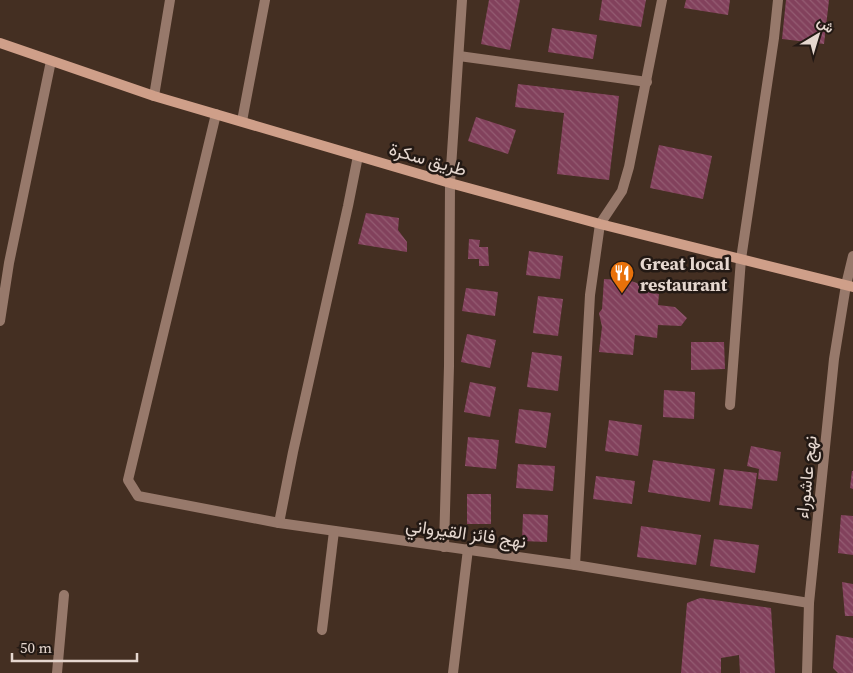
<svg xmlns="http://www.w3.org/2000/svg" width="853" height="673" viewBox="0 0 853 673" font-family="'Source Serif 4',Vazirmatn,serif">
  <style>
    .building { fill: url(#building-back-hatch) }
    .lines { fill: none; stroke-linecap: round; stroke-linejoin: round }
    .street { stroke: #97796b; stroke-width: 10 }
    .secondary { stroke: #cf9f89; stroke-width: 10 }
    .labels { text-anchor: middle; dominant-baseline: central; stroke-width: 5; stroke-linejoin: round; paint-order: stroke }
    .street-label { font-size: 18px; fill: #e5d7cf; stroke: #231914 }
    .poi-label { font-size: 18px; font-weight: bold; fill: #e5d7cf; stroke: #231914; text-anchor: start }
  </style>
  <defs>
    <pattern id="building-back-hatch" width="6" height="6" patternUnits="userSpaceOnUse" patternTransform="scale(1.25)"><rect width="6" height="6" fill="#82415c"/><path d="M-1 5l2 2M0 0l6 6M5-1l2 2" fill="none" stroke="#945c72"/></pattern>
  </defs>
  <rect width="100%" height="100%" fill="#442f22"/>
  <g class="building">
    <path d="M489,0H520L510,50L481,44Z"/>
    <path d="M602,0H646L641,27L599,20Z"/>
    <path d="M686,0H730L728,15L684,8Z"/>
    <path d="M786,0H829L824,44L782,39Z"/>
    <path d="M552,28L597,35L593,59L548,52Z"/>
    <path d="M518,84L619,96L609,180L557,174L564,113L515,107Z"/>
    <path d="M476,117L516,130L508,154L468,141Z"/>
    <path d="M659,145L712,156L703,199L650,188Z"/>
    <path d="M366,213L399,218L398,230L407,242V252L358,244Z"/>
    <path d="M469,239L480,240L479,247H488L489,266H479V259H468Z"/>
    <path d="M529,251L563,256L560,279L526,275Z"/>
    <path d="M604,279L631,281L637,283L643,288H652V293L659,294L658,305L675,307L687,318L681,326L658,325L657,338L635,335L633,355L599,352L602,327L599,313L602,309Z"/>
    <path d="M466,288L498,292L495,316L462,311Z"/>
    <path d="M538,296L563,299L558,336L533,333Z"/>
    <path d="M467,334L496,340L490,368L461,362Z"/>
    <path d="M691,342H724L725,369L691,370Z"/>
    <path d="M532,352L562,356L558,391L527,387Z"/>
    <path d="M470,382L496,387L490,417L464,412Z"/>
    <path d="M664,390L695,392L694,419L663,417Z"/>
    <path d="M519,409L551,413L546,448L515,443Z"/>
    <path d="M609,420L642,425L638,456L605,451Z"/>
    <path d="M468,437L499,440L496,469L465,466Z"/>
    <path d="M751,446L781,452L777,481L758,479L759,469L747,466Z"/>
    <path d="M653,460L715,469L710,502L648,492Z"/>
    <path d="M518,464L555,466L553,491L516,488Z"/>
    <path d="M724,469L757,473L752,509L719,505Z"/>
    <path d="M852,471H853V489L850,488Z"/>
    <path d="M596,476L635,481L632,504L593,499Z"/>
    <rect x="467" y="494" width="24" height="30"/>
    <path d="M523,514L548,515L547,542L522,541Z"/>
    <path d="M841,515L853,516V555L838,553Z"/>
    <path d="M641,526L701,535L696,565L637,557Z"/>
    <path d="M714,539L759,545L755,573L710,566Z"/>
    <path d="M842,582L853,584V616H845Z"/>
    <path d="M700,598L771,608L775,673H740L739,655L721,658V673H681L687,603Z"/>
    <path d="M836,635L853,638V673H838L833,668Z"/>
  </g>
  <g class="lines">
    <g class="street">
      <path d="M459,56L647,82"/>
      <path d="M154,96L170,0"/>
      <path d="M216,114L128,480L138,496L279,523L575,565L809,603"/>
      <path d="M242,121L265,0"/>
      <path d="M0,321L9,263L51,61"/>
      <path d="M730,405L741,259L774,38L778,0"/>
      <path d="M279,523L293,452L348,206L358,156"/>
      <path d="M444,547L449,366L450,183L462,0"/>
      <path d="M575,565L590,295L600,224L622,191L629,167L662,0"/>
      <path d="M322,630L334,531"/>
      <path d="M57,673L64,595"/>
      <path d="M453,673L468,549"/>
      <path d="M807,673L809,603L834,359L846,285L853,256"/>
    </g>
    <path class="secondary" d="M0,43L154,96L450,183L600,224L853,287"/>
  </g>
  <defs>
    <symbol id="restaurant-pin" viewBox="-11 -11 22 30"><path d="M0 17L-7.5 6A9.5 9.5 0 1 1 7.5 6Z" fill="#e8710a" stroke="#231914"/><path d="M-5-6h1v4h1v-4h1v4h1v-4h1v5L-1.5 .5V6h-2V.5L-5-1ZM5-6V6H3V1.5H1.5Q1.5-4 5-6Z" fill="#fff"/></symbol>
  </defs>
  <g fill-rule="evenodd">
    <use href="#restaurant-pin" x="608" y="259" width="28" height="38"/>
  </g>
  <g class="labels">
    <g class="street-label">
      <text transform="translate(428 159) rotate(16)">طريق سكرة</text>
      <text transform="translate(806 477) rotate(-84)">نهج عاشوراء</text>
      <text transform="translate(466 533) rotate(8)">نهج فائز القيرواني</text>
    </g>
    <g class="poi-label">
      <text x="640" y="263">Great local<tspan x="640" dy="21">restaurant</tspan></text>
    </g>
  </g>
  <g transform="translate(818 35) rotate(38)" stroke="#231914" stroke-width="4" paint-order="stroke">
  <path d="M0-4L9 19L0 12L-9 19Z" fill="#e5d7cf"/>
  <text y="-8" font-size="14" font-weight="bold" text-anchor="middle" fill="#e5d7cf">ش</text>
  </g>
  <path d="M12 653v8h125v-8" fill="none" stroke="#e5d7cf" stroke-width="2.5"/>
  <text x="20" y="653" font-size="15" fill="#e5d7cf" stroke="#231914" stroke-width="4" paint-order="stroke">50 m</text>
</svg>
